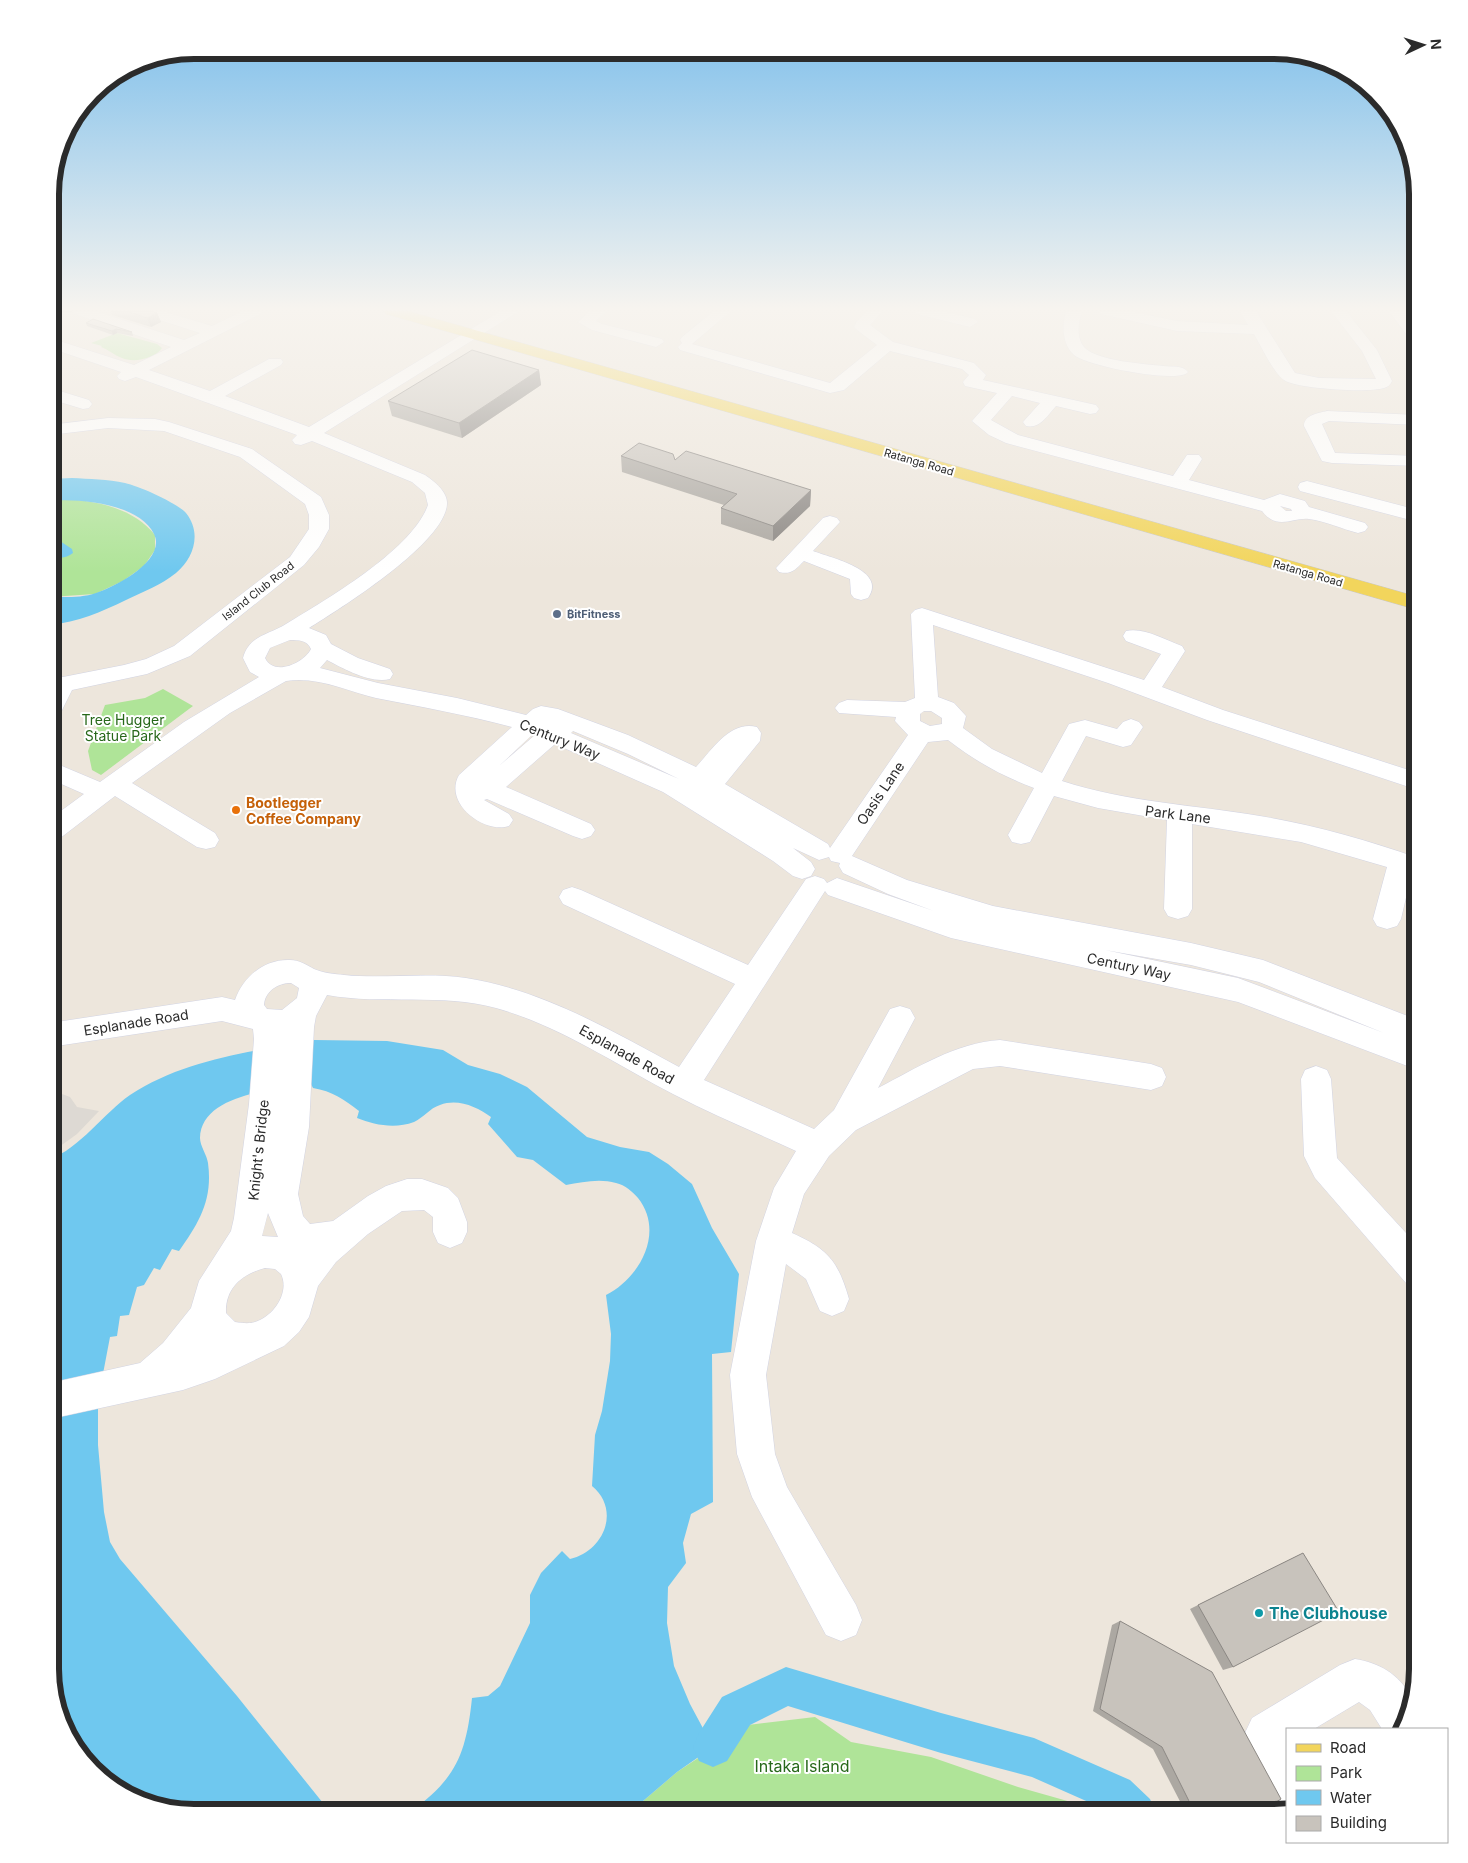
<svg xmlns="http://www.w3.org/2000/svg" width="1468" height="1863" viewBox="0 0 1468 1863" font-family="Inter,sans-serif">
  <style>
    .green { fill: #afe498 }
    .plaza { fill: #ddd9d3 }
    .water { fill: #6fc8ef }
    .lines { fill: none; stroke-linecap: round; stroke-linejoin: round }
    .canal { fill: #6fc8ef; fill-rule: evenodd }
    .minor-casing { stroke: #d2d4e3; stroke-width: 1 }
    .major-casing { stroke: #c8c8c8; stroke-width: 1 }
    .minor { fill: #fff; fill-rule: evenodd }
    .major { fill: #f2d55c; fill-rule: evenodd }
    .wall { fill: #aca8a2 }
    .shaded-wall { fill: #8c8884 }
    .building { fill: #c8c3bc; stroke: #8c8884 }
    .service-dot { fill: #5c6f8a; stroke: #fff; stroke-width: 2 }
    .food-dot { fill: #e8710a; stroke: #fff; stroke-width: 2 }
    .culture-dot { fill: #0f9aa8; stroke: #fff; stroke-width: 2 }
    .labels { text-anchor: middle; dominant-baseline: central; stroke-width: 4; stroke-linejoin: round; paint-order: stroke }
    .far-street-label { font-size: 11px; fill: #2b2b2b; stroke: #fff }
    .far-service-label { font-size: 11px; font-weight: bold; fill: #4e5e75; stroke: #fff; text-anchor: start }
    .park-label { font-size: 14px; fill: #27681a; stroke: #fff }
    .street-label { font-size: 14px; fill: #2b2b2b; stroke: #fff }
    .food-label { font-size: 14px; font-weight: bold; fill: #c56008; stroke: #fff; text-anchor: start }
    .near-culture-label { font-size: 16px; font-weight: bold; fill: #0d838f; stroke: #fff; text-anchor: start }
    .near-park-label { font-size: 16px; fill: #27681a; stroke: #fff }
    .rim { fill: none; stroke: #2b2b2b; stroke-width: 6 }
  </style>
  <rect width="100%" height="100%" fill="#ede6dc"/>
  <g class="green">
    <path d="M117,333L157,344L162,348C155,359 133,363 122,358C114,355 109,350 101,347L102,346L91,343Z"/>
    <path d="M69,499C101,502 134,509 155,535V550L144,566L123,581L95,594L50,597V501Z"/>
    <path d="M163,689L193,706L101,775L92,770L88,751L105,705L145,698Z"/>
    <path d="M815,1717L851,1742L931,1757L1018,1787L1071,1802L1088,1813H629L677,1772L748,1725Z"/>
  </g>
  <path class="plaza" d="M62,1094L70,1097L77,1107L99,1111L77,1134L59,1147L50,1150V1095Z"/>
  <g class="water">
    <path d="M72,478C89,479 108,479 125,483C139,486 177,503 186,513C202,533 194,558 176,573C161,585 143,592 126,600C101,612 78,622 50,625V597C65,597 82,598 96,593C115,587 167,560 154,534C140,504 79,498 50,501V479Z"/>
    <path d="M50,539H57L72,549L73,553C65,559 58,559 50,554Z"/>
    <path d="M314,1040L387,1041L443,1050L468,1065L500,1074L527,1087L587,1137L620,1147L649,1152L668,1164L692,1184L712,1228L739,1274L731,1352L712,1354L713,1502L691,1514L683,1543L686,1563L668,1587L667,1623L674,1666L690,1704L713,1747L677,1772L629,1813H409C456,1779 466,1755 472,1698L488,1696L500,1686L530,1623V1595L541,1573L562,1551L570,1559C604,1551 621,1510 592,1486L595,1435L602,1411L610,1361L611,1334L606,1295C640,1278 665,1232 638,1198C633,1192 625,1185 616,1183C600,1178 582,1182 566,1185L533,1160L517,1157L488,1124L491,1117C477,1107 458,1098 440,1105C430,1108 423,1118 414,1122C395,1129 374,1125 357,1118L359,1111C345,1100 332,1091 313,1088L311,1084C279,1089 201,1093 200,1138C200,1146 207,1155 208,1163C213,1200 199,1223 179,1251L172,1249L160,1270L154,1268L144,1285L137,1287L129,1315L120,1316L117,1336L110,1337L98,1400V1445L104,1512L110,1542L120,1559L237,1696L331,1813H194L122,1794L74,1749L50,1669V1159C79,1149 104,1113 130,1095C185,1059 251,1052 314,1040Z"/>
  </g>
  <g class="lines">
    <path class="canal" d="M786,1667L941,1713L1034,1738L1130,1780L1150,1799L1156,1813H1106L1102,1808L1032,1777L941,1753L788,1706L750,1725L727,1761L713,1767L699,1761L693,1747L699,1733L722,1697Z"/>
    <defs>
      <g id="minor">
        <path d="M73,311H95L184,340L200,333L141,314L139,311H162L212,326L243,311H262L260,314L149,370L210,391L269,359H281L283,362L281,365L225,396L309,427L501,311H519L324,433L425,475C434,481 448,492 447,504C445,543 341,608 309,628L326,635L331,644L358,658L390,669L393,674L390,679C371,684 344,669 327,660L320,668L378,683L457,698L526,715L533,709L541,706L558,709L628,735L696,767C712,750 730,720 757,727L761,733L760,741L725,784L828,844L830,848L908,735L895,721L896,717L839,713L835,708L839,703L847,700L905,702L915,698L911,614L915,610L922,608L1144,680L1161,654L1126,641L1123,636L1126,631C1144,627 1165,640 1182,646L1185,651L1162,687L1223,710L1418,773V790L1207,720L1108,683L933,625L938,697L954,703L966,716L963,728L992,749L1042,773L1069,724L1085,720L1117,729L1123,722L1131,719L1139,722L1143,727L1131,745L1123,747L1086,736L1062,781C1126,802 1195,805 1260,816C1314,825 1367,840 1418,858V878L1411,876L1401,919L1397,926L1387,929L1377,926L1373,919L1387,867L1301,842L1192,824V909L1188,916L1178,919L1168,916L1164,909L1167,820L1098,808L1054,796L1030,842L1021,844L1012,842L1008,835L1034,788C1002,776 975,761 948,740L928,742L852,856L907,880L993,906L1191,943L1263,960L1418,1020V1070L1238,1002L951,938L828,895L825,891L704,1080L814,1129L834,1110L890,1009L900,1006L910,1009L915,1018L878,1088C917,1068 955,1043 1000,1040L1151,1064L1162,1068L1166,1077L1162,1086L1151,1090L1000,1066L973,1069L856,1130L829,1156L804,1194L792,1233C828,1249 838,1261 849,1299L844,1311L832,1316L820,1311L806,1279L786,1264L766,1375L775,1454L787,1487L856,1605L862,1620L856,1635L841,1641L826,1635L752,1497L737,1454L730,1375L756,1241L774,1188L796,1151C755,1132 713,1115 673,1094C615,1064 560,1026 496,1008C441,993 383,1005 327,995L316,1016L314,1027L309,1127L298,1194L303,1216L310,1224L333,1221L368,1196L386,1186L407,1179H422L448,1188L458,1198L467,1222V1232L462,1243L450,1248L438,1243L433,1232V1217L424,1210L402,1211L368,1234L336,1262L318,1286L309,1317L299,1332L284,1346L215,1379L183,1390L50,1419V1383L140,1363L163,1343L191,1308L199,1281L231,1231L234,1218L249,1104L254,1039L253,1029L222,1021L50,1047V1023L222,997L235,1000C243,977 264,959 290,960C299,960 307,965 314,969C323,973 335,974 344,975C384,979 426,972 466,978C543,990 612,1031 679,1067L735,984L563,904L559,897L563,890L572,887L581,890L748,965L806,879L815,876L824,879L827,883L837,878L934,911L888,894L843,873L839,866L840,863L831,861L829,857L819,860L793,848L811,862L815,869L811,876L802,879L793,876L773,861L663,792L555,744L506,787L591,824L595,830L591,836L582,839L573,836L487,799L484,800L509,814L513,820L509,826C484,834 443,803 459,775L512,727C467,715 422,707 376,698C347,691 317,676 286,681L230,713L132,783L215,833L219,840L215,847L206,849L197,847L115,796L59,839L50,841V819L84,794L50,779V761L100,782L184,722L259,677L250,672L243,658C249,635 269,635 286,624C327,599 412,550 428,505L425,493L412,482L312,441L301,445L295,444L292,440L297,435L136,377L125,381L119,379L117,376L121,372L50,348V338L134,365L171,347L75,314ZM290,640C299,640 307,640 311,649C304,663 274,677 265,658L270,648ZM924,711H931L942,718V724L930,726L920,721V714ZM573,731L628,754L679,779L571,733ZM533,734L535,735L499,766ZM1105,950L1191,965L1259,982L1384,1033L1238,978ZM291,983L299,988L297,998L282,1010L267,1009L264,1005C265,991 278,983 291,983ZM268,1213L278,1237L262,1236ZM265,1268L275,1269L281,1274C290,1292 274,1316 255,1322C249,1324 242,1323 235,1322L226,1313C225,1288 242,1274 265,1268Z"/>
        <path d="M590,311H606L596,321L602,324L662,339L664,342L656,347L592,330L578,322Z"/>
        <path d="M714,311H731L692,344L830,383L877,345L857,330L854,327L857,321L867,311H883L870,325L893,342L974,363L986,375L983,380L1096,405L1099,409L1096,413L1090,414L1056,406C1047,416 1040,429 1026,426L1023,422L1040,403L1012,396L991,420L1018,435L1173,476L1187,455H1199L1202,459L1189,480L1264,500L1280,494L1305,501L1309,507L1365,523L1368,527L1365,531L1358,533C1342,529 1325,521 1309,519C1293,517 1277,531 1262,511L1006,443L989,435L972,421L997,393L965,386L963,382L969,375L962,369L890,351L844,390L830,393L680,350L678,347L682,343L680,340L682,337ZM1280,506L1291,509L1292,511H1286Z"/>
        <path d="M915,311H942L975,319L978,322L970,327L917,314Z"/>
        <path d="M1066,311H1082C1078,322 1076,339 1085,348C1098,361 1145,364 1163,366C1171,367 1183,365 1188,372C1180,384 1086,366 1074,355C1062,344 1062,325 1066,311Z"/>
        <path d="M1099,311H1128L1177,321L1248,325L1240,311H1256L1295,373L1319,378L1376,379L1362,351L1331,311H1346L1377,350L1392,381C1390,385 1388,387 1384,388C1368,393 1297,389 1284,380C1273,372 1261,346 1254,334L1177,331L1101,314Z"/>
        <path d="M1389,311H1404L1418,329V344L1412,342Z"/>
        <path d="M50,388L89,400L92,404L89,408L83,409L50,399Z"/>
        <path d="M1327,411L1418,415V425L1329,421L1322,424L1335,453L1418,456V466L1332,463L1322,461L1304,426C1304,415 1318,413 1327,411Z"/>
        <path d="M108,418L155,419L169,422L252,449L321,497L329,515V529L319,547L304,565L190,656L147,674L72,690L58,718L50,721V677H63L124,665L146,659L174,646L290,557L309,529V515L305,504L240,457L164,431L108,428L50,435V425Z"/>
        <path d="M1307,481L1418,510V522L1300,491L1298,487L1300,483Z"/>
        <path d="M830,516L837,518L840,522L813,551C831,558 888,570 868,598L861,600L854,598L851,594L850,579L804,561C795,570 791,575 779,572L776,568L823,518Z"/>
        <path d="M1316,1066L1327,1070L1331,1079L1337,1158L1418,1246V1288L1406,1283L1315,1178L1304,1156L1301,1079L1305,1070Z"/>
        <path d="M1355,1659C1380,1663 1398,1674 1411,1696L1402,1729H1382L1370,1710L1359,1702L1314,1729H1287V1805L1271,1799L1244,1747L1245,1733L1252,1718L1340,1665Z"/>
      </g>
      <path id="major" d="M384,311H408L1418,597V610L386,314Z"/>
    </defs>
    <use href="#minor" class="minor-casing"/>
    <use href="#major" class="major-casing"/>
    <use href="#minor" class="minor"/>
    <use href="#major" class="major"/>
  </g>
  <g class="wall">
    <path d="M50,311H72V312L50,314Z"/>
    <path d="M111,311H152L157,313L161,322L151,327L112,315Z"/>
    <path d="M86,323L132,332L133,336L117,333L113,335L87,326Z"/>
    <path d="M539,370L541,385L462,438L392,416L388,401Z"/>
    <path d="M621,456L675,460L811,490L810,506L773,541L721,524V508L724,505L622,472Z"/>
    <path d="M1303,1553L1233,1667L1223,1670L1190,1609Z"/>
    <path d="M1120,1621L1259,1813H1226L1225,1811L1222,1813H1186L1153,1749L1093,1711L1112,1625Z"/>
  </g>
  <g class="shaded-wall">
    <path d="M157,313L161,322L151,327L147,318Z"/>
    <path d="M116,329L117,333L113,335L112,331Z"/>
    <path d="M539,370L541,385L462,438L459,423Z"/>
    <path d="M811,490L810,506L773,541V526Z"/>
  </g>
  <g class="building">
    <path d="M127,311H152L157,313L147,318Z"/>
    <path d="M93,319L132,332L116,329L112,331L86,323Z"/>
    <path d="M472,350L539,370L459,423L388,401Z"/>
    <path d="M639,443L673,454L675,460L686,451L811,490L773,526L721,508L737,494L621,456Z"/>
    <path d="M1303,1553L1339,1612L1233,1667L1198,1605Z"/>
    <path d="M1120,1621L1212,1672L1281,1799L1259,1813H1236L1233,1807L1222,1813H1195L1162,1747L1100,1709Z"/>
  </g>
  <linearGradient id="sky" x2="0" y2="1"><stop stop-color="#77bceb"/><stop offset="0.54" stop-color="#f7f4ef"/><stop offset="1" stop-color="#f7f4ef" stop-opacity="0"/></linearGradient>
  <rect width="1468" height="572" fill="url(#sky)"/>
  <circle class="service-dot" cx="557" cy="614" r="5"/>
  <circle class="food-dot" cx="236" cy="810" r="5"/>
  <circle class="culture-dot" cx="1259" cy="1613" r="5"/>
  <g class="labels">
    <g class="far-street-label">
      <text transform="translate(919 462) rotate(16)">Ratanga Road</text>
      <text transform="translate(1308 573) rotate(16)">Ratanga Road</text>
      <text transform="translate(258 591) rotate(-38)">Island Club Road</text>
    </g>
    <g class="far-service-label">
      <text x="567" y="614">₿itFitness</text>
    </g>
    <g class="park-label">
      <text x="123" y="719">Tree Hugger<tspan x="123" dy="16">Statue Park</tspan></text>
    </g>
    <g class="street-label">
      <text transform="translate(560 739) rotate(22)">Century Way</text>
      <text transform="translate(880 793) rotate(-56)">Oasis Lane</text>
      <text transform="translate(1178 814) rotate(7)">Park Lane</text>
      <text transform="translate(1129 966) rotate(12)">Century Way</text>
      <text transform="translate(136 1022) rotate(-9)">Esplanade Road</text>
      <text transform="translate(627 1054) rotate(29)">Esplanade Road</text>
      <text transform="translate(258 1150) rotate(-84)">Knight's Bridge</text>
    </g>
    <g class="food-label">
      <text x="246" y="802">Bootlegger<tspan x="246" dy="16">Coffee Company</tspan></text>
    </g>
    <g class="near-culture-label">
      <text x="1269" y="1613">The Clubhouse</text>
    </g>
    <g class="near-park-label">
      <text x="802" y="1766">Intaka Island</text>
    </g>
  </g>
  <path d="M0 0H1468V1863H0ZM194 59H1274A135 135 0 0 1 1409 194V1669A135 135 0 0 1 1274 1804H194A135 135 0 0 1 59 1669V194A135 135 0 0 1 194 59Z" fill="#fff" fill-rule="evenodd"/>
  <path class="rim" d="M194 59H1274A135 135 0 0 1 1409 194V1669A135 135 0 0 1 1274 1804H194A135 135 0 0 1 59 1669V194A135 135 0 0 1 194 59Z"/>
  <rect x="1286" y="1728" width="162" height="115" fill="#ffffff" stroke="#aaaaaa"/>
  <rect x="1296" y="1744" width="25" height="8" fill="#f2d55c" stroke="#aaaaaa"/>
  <text x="1330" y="1753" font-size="15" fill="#2b2b2b">Road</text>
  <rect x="1296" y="1766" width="25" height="15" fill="#afe498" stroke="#aaaaaa"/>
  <text x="1330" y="1778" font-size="15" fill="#2b2b2b">Park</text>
  <rect x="1296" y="1790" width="25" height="15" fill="#6fc8ef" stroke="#aaaaaa"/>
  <text x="1330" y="1803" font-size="15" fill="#2b2b2b">Water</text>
  <rect x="1296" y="1816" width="25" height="15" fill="#c8c3bc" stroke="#aaaaaa"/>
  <text x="1330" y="1828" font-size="15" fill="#2b2b2b">Building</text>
  <g transform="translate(1423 45) rotate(86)" stroke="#ffffff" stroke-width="4" paint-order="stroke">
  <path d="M0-4L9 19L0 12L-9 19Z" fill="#2b2b2b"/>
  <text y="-8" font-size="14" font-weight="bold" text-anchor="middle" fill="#2b2b2b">N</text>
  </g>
</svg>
